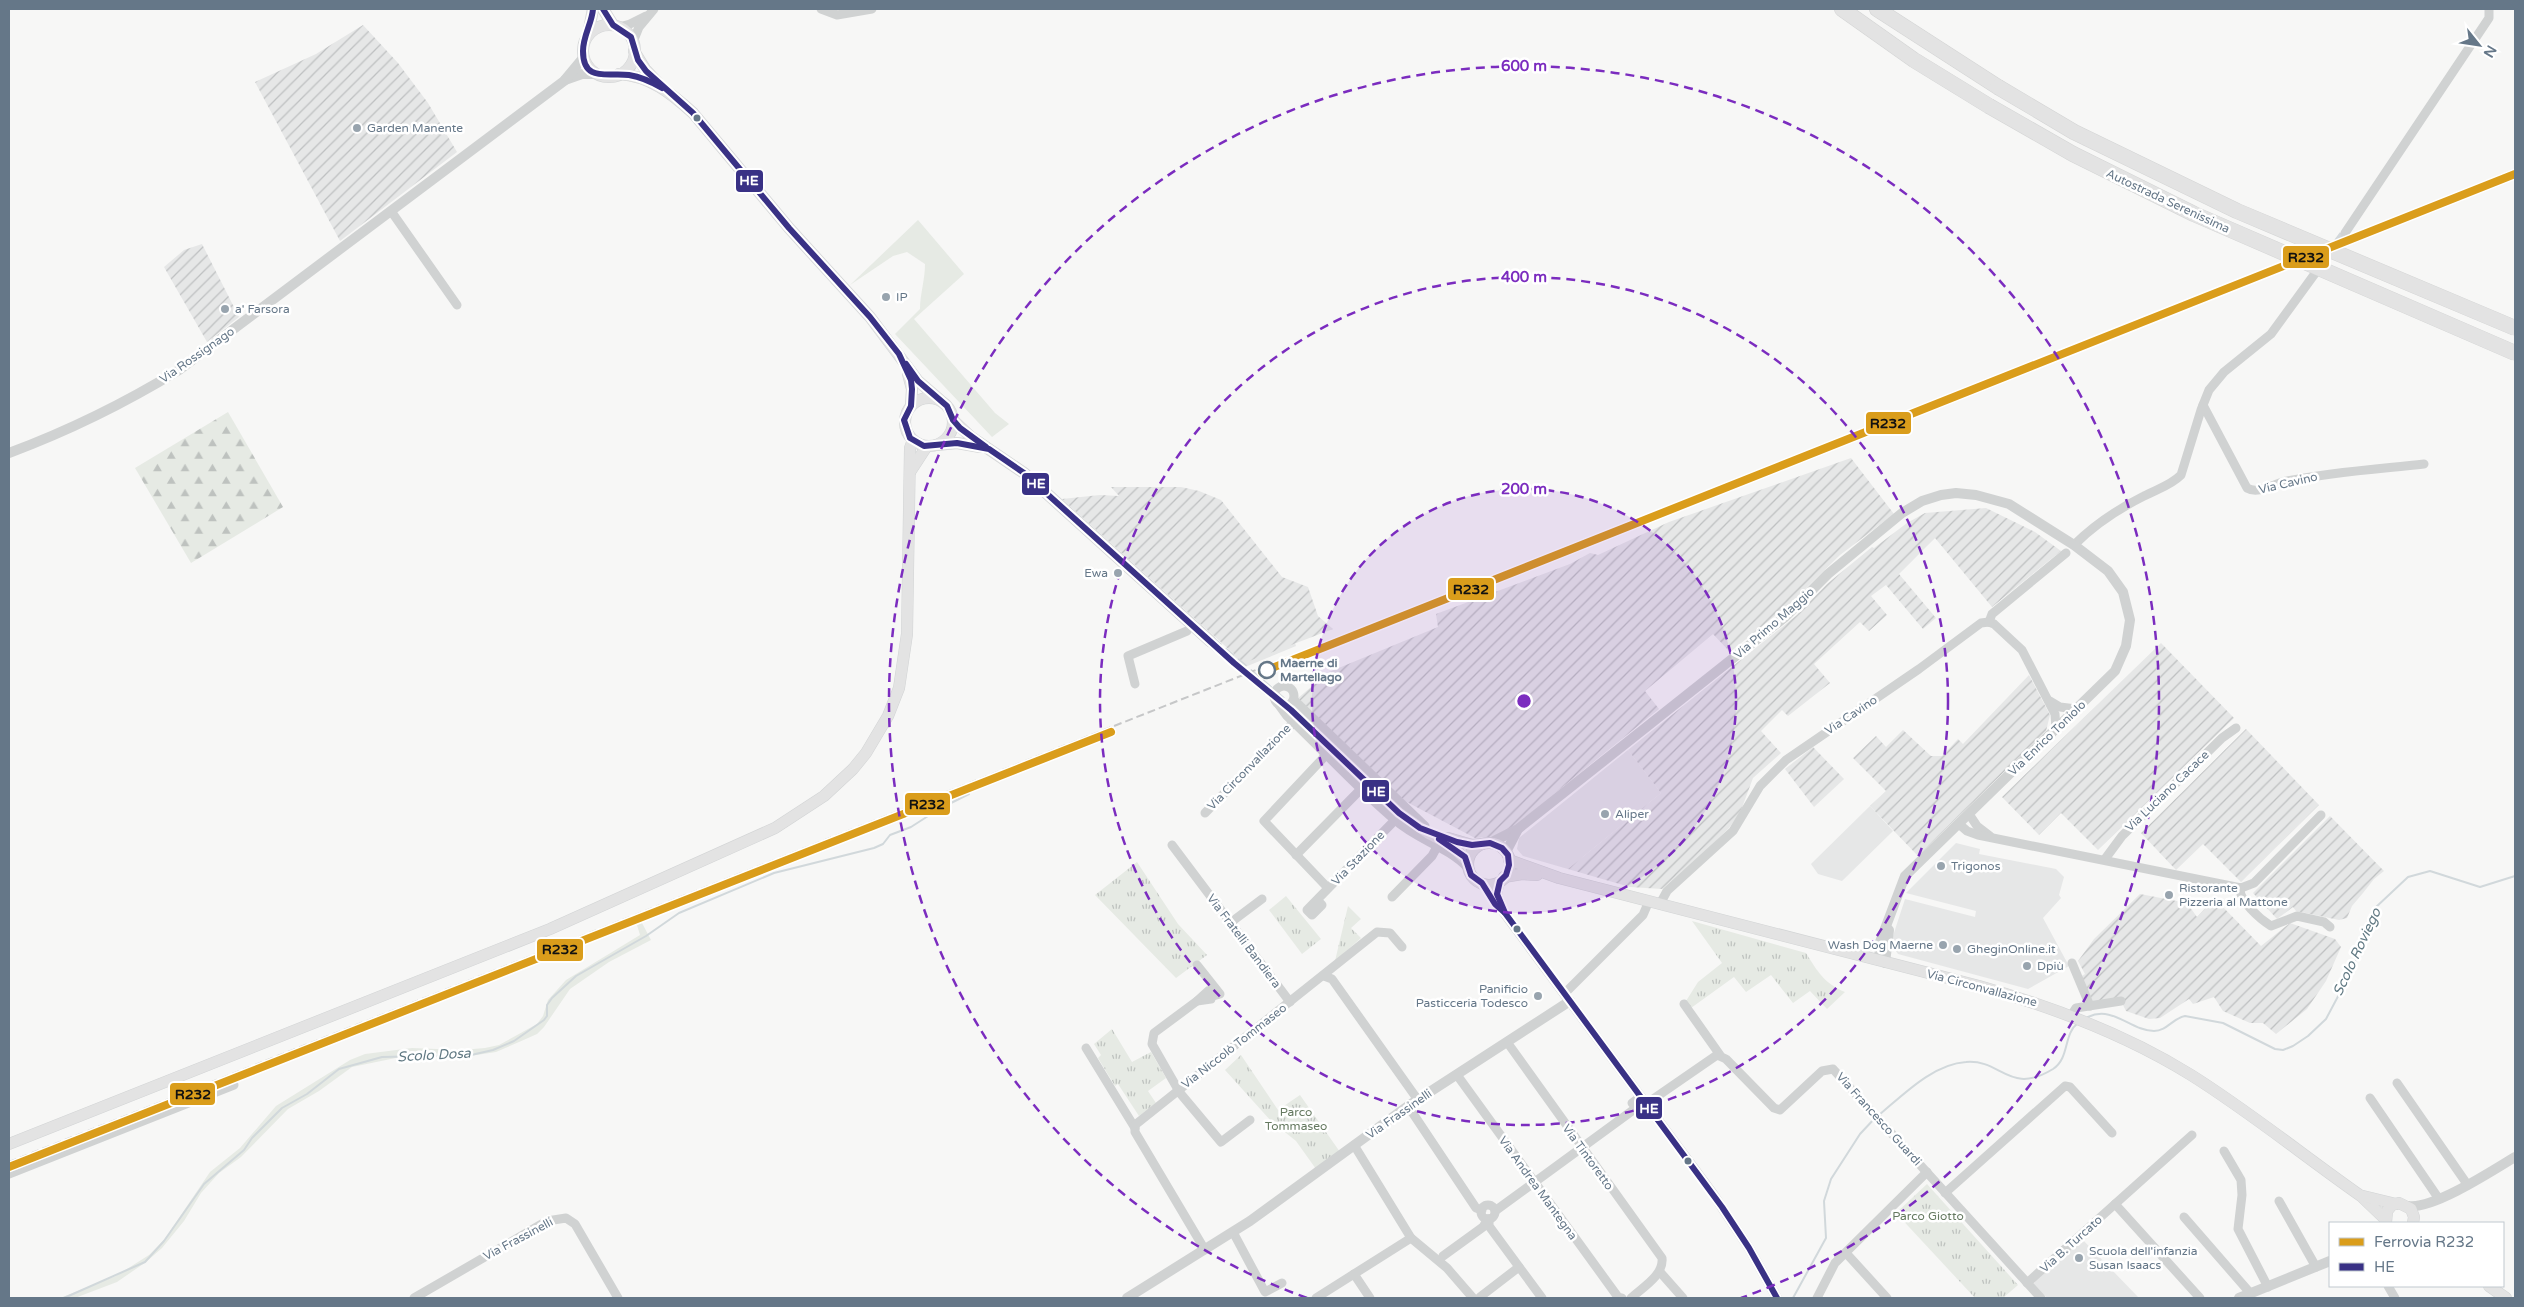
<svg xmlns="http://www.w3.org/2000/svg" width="2524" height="1307" viewBox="0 0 2524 1307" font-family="'Varela Round',sans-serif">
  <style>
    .built { fill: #e6e7e7 }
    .industrial { fill: url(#industrial-furrows) }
    .green { fill: #e6eae4 }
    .forest { fill: url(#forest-firs) }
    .park { fill: url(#park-tufts) }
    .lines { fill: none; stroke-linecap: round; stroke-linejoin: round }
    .stream { stroke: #d1d8db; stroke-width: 2 }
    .minor-tunnel { stroke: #d2d7da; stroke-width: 9; stroke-dasharray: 9 4.5; stroke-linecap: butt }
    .secondary-tunnel { stroke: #d2d7da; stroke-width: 11; stroke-dasharray: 11 5.5; stroke-linecap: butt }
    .secondary-casing { stroke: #d2d4d5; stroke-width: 12 }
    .motorway-casing { stroke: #d4d5d5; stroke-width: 16 }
    .minor { stroke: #d0d2d2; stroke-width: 9 }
    .tertiary { stroke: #d0d2d2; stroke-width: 10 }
    .secondary { stroke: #e3e3e3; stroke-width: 11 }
    .motorway { stroke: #e3e3e3; stroke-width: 15 }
    .rail { stroke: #c6c7c8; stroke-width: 2; stroke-dasharray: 8 4; stroke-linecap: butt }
    .motorway-bridge-casing { stroke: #d4d5d5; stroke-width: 16; stroke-linecap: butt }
    .motorway-bridge { stroke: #e3e3e3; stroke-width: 15 }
    .bus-1-casing { stroke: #fff; stroke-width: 10 }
    .bus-1 { stroke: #393185; stroke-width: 6 }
    .rail-1-casing { stroke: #fff; stroke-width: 11 }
    .rail-1 { stroke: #da9d1b; stroke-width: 8 }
    .ring { fill: none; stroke: #7b2cbf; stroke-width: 2.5; stroke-dasharray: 9 6 }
    .bus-dot { fill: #657788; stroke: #fff; stroke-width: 2 }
    .poi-dot { fill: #98a4ae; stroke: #fff; stroke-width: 2 }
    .stop-dot { fill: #fff; stroke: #657788; stroke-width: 2.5 }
    .labels { text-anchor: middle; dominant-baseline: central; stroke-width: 5; stroke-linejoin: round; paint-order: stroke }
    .poi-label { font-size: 12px; fill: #657788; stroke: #fff; text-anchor: start }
    .street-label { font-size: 12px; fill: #657788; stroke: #fff }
    .stop-label { font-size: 12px; font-weight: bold; fill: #657788; stroke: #fff; text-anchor: start }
    .park-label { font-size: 12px; fill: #657960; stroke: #fff }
    .water-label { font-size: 14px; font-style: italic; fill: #617983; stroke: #fff }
    .centre { fill: #7b2cbf; stroke: #fff; stroke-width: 2.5 }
    .ring-label { font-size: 15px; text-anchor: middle; font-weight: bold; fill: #7b2cbf; stroke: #fff; stroke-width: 5; stroke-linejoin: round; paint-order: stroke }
    .line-badge { stroke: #fff; stroke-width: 2 }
    .badge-label { font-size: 14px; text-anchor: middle; font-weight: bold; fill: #fff }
    .pale-badge-label { font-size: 14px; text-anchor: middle; font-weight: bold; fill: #111 }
  </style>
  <defs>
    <pattern id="industrial-furrows" width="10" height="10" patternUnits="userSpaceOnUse" patternTransform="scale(1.25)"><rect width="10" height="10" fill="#e6e7e7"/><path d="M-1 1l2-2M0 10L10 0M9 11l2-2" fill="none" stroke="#bec0c1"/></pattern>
    <pattern id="forest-firs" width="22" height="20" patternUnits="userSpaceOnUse" patternTransform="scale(1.25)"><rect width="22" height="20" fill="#e6eae4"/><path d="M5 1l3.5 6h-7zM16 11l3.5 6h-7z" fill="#bec2bf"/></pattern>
    <pattern id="park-tufts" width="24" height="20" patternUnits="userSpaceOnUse" patternTransform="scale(1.25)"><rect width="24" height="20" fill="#e6eae4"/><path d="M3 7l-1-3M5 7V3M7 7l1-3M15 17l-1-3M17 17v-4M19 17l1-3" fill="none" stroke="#bec2bf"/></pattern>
  </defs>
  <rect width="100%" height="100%" fill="#f7f7f6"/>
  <g class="built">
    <path d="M1291,633L1296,646L1245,667L1232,655L1251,644Z"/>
    <path d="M1628,750L1661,793L1568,869L1523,856L1517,849L1519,838Z"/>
    <path d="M1870,806L1893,831L1842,881L1818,874L1811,864Z"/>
    <path d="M1956,843L1980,849L1979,854L2056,869L2064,877L2059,895L2061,898L2043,918L2069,966L2028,989L1898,954L1893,947L1892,939L1905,899L1975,917L1976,911L1906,893Z"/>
    <path d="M2080,1237L2139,1298H2047L2034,1284L2035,1279Z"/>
  </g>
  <g class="industrial">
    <path d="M363,25L398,63L428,103L457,152L340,241L255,82L316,54Z"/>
    <path d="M202,244L239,317L207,342L164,267L184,250Z"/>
    <path d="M1851,458L1894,514L1840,555L1792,602L1730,652L1713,634L1645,691L1659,709L1502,836L1475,838L1405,801L1298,698L1329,672L1438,627L1436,614L1570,564L1590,553L1598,555L1669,522Z"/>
    <path d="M1111,487H1181L1199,491L1221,500L1282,577L1308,587L1318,616L1333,629L1244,663L1062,499L1100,495L1119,496Z"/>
    <path d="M1986,508L2035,532L2061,551L1992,607L1935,538L1899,574L1936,618L1923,629L1886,585L1871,596L1887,615L1869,631L1860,622L1814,664L1830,683L1788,716L1782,710L1761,731L1781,753L1753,778L1740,813L1729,828L1706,851L1662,889L1630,887L1568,869L1661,793L1628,750L1797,615L1827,584L1872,547L1874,548L1907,523L1925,513Z"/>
    <path d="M2161,643L2234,718L2098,850L2061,813L2039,835L2002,797Z"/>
    <path d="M2029,675L2050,715L2046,731L1918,856L1870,806L1886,791L1853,758L1876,736L1886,747L1903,730L1931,756H1942L1958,739L1963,744Z"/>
    <path d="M2246,729L2319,805L2241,882L2203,844L2176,870L2141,833Z"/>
    <path d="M1813,747L1844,779L1814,807L1785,769Z"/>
    <path d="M2330,816L2384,871L2374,879L2363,893L2352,906L2347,918L2339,920L2296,911L2293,907L2277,919L2253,893Z"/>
    <path d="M2140,894L2187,903L2197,917L2212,901L2220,904L2261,946L2290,923L2335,939L2341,947L2326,981L2307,1009L2276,1034L2263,1023H2250L2223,1011L2214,997L2193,1004L2189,999L2160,1018L2149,1019L2126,1011L2120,999L2092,1003L2080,977L2085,974L2078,961L2094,939Z"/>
  </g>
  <g class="green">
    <path d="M918,220L964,274L914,319L995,413L1009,424L992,437L895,334L920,309C920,294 925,280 925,264L907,252L893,256L850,285Z"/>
    <path d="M642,923L651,940L609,962L570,989L544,1027L537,1034L519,1042L496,1052L470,1056L415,1054L352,1067L319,1091L288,1109L241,1157L219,1173L201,1193L184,1221L162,1248L146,1262L117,1282L75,1298H60L116,1276L149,1255L164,1240L210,1172L240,1148L276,1106L350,1060L365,1054L412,1048L461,1050L485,1048L499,1045L537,1024L543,1016L548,1000L566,980L640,935L637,925Z"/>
  </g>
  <path class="forest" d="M228,412L283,507L191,563L135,468Z"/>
  <g class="park">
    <path d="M1137,862L1178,924L1207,955L1176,978L1095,895Z"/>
    <path d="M1286,896L1321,939L1302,954L1269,910Z"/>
    <path d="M1348,906L1361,919L1351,928L1361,938L1335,961Z"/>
    <path d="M1692,921L1806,953C1817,971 1825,984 1845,992L1827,1009L1810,991L1793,1003L1771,975L1746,992L1734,977L1691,1008L1686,1001L1698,982L1722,963Z"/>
    <path d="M1112,1029L1132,1062L1151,1052L1166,1078L1148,1091L1156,1103L1139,1116L1118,1084L1115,1086L1098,1058L1101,1055L1094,1044Z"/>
    <path d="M1241,1055L1278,1110L1300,1095L1340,1152L1316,1169L1296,1141L1271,1121L1225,1070Z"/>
    <path d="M1927,1184L2018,1285L2003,1298H1975L1896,1213Z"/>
  </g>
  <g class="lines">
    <g class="stream">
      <path d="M2088,1017C2113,1005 2131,1031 2154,1031C2167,1031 2173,1018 2185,1016L2223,1023L2275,1049L2283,1050L2293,1046L2308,1036L2326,1019L2352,970L2375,908L2408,877L2430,871L2480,887L2515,876"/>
      <path d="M1879,1115C1903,1095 1933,1064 1966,1062C2002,1059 2009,1096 2053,1069C2070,1058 2063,1034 2078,1023"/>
      <path d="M64,1298L145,1262L164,1241L204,1184L244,1150L252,1138L282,1108L307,1094L339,1069L382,1057L471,1055L493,1050L514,1041L544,1020L547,1016V1005L552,998L576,976L646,936L679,913L774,873L874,848L883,844L890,835L911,827L939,809L969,794"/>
      <path d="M1793,1298L1826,1238L1824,1201L1831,1179L1860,1134L1875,1118"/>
    </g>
    <path class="minor-tunnel" d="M2330,253L2345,233"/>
    <path class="secondary-tunnel" d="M1210,641L1291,710"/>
    <defs>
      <g id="secondary">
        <path d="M603,9L613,25"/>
        <circle cx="609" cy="51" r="26"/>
        <path d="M588,35L593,9"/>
        <path d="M634,51L645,69L658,83"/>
        <path d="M619,74C650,76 671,93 693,113L789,228L870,317L918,381L940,400"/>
        <path d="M908,374L912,389L911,406"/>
        <circle cx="929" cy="422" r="24"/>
        <path d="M953,420L971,437L1024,473L1210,641"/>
        <path d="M937,445L957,443L980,447"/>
        <path d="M910,472L927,446"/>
        <path d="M1291,710L1399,813L1428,833L1451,845L1468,862"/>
        <path d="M1448,838L1472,845L1482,844"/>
        <circle cx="1489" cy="864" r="21"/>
        <path d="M1509,860L1559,878L1979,986C2053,1007 2125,1034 2191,1075C2250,1112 2304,1156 2361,1196L2385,1219"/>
        <path d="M1504,877L1522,874L1537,875"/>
        <path d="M9,1144L550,929L775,828L824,796L853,769L866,753L888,716L899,688L907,634L910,448L913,440"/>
        <path d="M2363,1196L2396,1204"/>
        <path d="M2386,1223L2387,1211L2392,1205L2399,1203L2411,1209L2414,1217L2413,1223"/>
        <path d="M2489,1286L2506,1298"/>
      </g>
      <g id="motorway">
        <path d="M1842,9L1914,60L1989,106"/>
        <path d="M1877,9L1998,87"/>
      </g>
    </defs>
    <use href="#secondary" class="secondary-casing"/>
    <use href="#motorway" class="motorway-casing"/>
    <g class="minor">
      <path d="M821,9L837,15L872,9"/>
      <path d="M619,27L630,24L646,16"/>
      <path d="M633,42L639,27L654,9"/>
      <path d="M391,211L457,305"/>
      <path d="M2345,233L2489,18V9"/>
      <path d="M2203,405L2247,488C2259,495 2274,483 2287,481C2332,472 2378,469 2424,464"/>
      <path d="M2074,545C2094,525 2118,509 2144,496C2157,489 2170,486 2181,475L2201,410L2209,390L2224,372L2271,334L2327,257"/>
      <path d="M1989,622L1994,624L2022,650L2055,714L2056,729"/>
      <path d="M1989,622L1992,614L2066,553"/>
      <path d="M1135,684L1128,656L1187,631"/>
      <circle cx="1284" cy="696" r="10"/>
      <path d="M1294,700L1425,826"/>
      <path d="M2050,701L2060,707L2076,709"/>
      <path d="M1279,705L1287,716C1323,750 1357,788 1395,820C1417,840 1447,846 1468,868"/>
      <path d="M1327,754L1264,821L1328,888"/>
      <path d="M1205,813L1294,722"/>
      <path d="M1969,814L1977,826L1990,836"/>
      <path d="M1959,824L1967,831L1978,835L2241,888L2254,883L2321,815"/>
      <path d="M1172,845L1290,1002"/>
      <path d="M1296,855L1362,788"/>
      <path d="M2105,859L2122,836L2222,738L2236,728"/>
      <path d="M2240,888C2239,901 2260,919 2271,926L2297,916L2324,922L2330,927"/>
      <path d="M1392,897L1432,856L1438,845"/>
      <path d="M1317,900L1322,905L1312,915L1307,910L1395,820"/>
      <path d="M1660,904L1667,891L1733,831L1760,786L1786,760L1919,669L1981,623L1989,622"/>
      <path d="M1230,923L1262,899"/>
      <path d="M2072,963L2090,1006"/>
      <path d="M1197,965L1220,994L1213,996"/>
      <path d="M1324,976L1332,979L1418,1100"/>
      <path d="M1208,991L1212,994L1211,999L1197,1001Z"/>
      <path d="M1564,994L1643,915L1649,901"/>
      <path d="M1197,1001L1154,1033L1152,1044L1180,1093L1221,1142L1250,1120"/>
      <path d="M1684,1004L1720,1055"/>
      <path d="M2071,1016L2076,1008L2121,1001"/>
      <path d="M1507,1042L1662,1258C1664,1275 1643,1287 1631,1298"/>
      <path d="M1086,1048L1135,1128"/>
      <path d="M1457,1075L1618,1297L1622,1298"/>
      <path d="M2397,1083L2467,1184"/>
      <path d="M1640,1097L1632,1103L1641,1114L1649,1109"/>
      <path d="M2370,1098L2439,1199"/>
      <path d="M1646,1104L1717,1055L1726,1059L1774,1108L1780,1110L1822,1071L1833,1069L2041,1298"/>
      <path d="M1408,1106L1476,1208L1482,1210"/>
      <path d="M1354,1145L1411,1238L1447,1268L1473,1298"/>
      <path d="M2224,1151L2241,1180L2242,1195L2238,1229L2268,1287"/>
      <path d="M9,1174L234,1085"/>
      <path d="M1945,1193L2065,1086L2070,1087L2112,1133"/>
      <path d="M2279,1201L2316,1267"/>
      <path d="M2115,1204L2200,1298"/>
      <circle cx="1488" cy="1212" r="7"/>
      <path d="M1495,1211L1636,1108"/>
      <path d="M2184,1217L2251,1294"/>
      <path d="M1489,1219V1226L1542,1298"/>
      <path d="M1233,1232L1265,1292L1282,1283"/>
      <path d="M1205,1250L1135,1132V1125L1377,932L1390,933L1402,947"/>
      <path d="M1846,1253L1887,1298"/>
      <path d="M1443,1256L1483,1227L1488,1219"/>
      <path d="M1660,1272L1683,1298"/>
      <path d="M1354,1274L1370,1298"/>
      <path d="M2027,1283L2192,1135"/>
      <path d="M2388,1286L2395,1298"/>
      <path d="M1480,1297L1519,1267"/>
      <path d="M414,1298L547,1221L566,1218L575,1224L618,1298"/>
      <path d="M1316,1298L1411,1238"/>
      <path d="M1817,1298L1835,1263L1927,1172"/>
    </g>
    <g class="tertiary">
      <path d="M565,80L582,74H598"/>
      <path d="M9,453C68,431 125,403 179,370L564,81L584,57"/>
      <path d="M1490,843L1518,829L1785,617L1828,574L1902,513L1922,501L1941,495L1956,493L1976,495L2009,504L2074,545L2108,571L2123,592L2130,620L2126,646L2115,671L1905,876L1880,942L1879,961"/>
      <path d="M1506,852L1517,831"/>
      <path d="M1500,881L1497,894L1501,905"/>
      <path d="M1482,883L1713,1194L1749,1248L1777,1298"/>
      <path d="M1885,963L1889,930"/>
      <path d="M2408,1206C2432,1210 2492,1171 2515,1157"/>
      <path d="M1127,1298L1250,1221L1408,1106L1570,1001"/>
      <path d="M2239,1298L2330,1261"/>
    </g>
    <use href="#secondary" class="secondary"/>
    <use href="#motorway" class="motorway"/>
    <path class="rail" d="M9,1162L1261,668"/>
    <defs>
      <g id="motorway-bridge">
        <path d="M1998,87L2074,132L2237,211L2515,328"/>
        <path d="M1989,106L2073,154L2194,214L2515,353"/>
      </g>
    </defs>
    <use href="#motorway-bridge" class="motorway-bridge-casing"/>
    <use href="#motorway-bridge" class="motorway-bridge"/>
    <defs>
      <g id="bus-1">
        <path d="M593,9C592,23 583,36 583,51C583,83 608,72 629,75C641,77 652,82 662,88"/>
        <path d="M603,9L613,25L631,37L638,60L646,71L693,113L789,228L870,317L899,354L911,380L912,389L911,406L904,420L910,438L924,446L957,443L989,449L1024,473L1234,663L1291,710L1399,813L1420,828L1457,842L1472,845L1490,843L1502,848L1508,855L1509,865L1506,875L1500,881L1497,894L1505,913L1722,1207L1749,1248L1777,1298"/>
        <path d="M906,364L918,381L947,406L953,420L960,428L986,447"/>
        <path d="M1439,839L1465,857L1471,875L1482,883L1495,904L1504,912"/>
      </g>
    </defs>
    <use href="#bus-1" class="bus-1-casing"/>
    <use href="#bus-1" class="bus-1"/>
    <defs>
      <g id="rail-1">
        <path d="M1262,672L2515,174"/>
        <path d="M9,1167L1111,732"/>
      </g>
    </defs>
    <use href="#rail-1" class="rail-1-casing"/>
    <use href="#rail-1" class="rail-1"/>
  </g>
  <circle cx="1524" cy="701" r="212" fill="#7b2cbf" fill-opacity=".12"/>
  <g class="ring">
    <circle cx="1524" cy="701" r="212"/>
    <circle cx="1524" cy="701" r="424"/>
    <path d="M1307 1298A635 635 0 1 1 1741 1298"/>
  </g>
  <g class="bus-dot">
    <circle cx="697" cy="118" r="4.5"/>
    <circle cx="1517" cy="929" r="4.5"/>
    <circle cx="1688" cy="1161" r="4.5"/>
  </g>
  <g class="poi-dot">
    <circle cx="357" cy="128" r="5"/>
    <circle cx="886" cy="297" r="5"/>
    <circle cx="225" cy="309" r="5"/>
    <circle cx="1118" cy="573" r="5"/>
    <circle cx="1605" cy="814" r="5"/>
    <circle cx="1941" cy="866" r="5"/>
    <circle cx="2169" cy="895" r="5"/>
    <circle cx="1943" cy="945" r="5"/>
    <circle cx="1957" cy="949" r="5"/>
    <circle cx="2027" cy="966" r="5"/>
    <circle cx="1538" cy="996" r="5"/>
    <circle cx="2079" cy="1258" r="5"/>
  </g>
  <circle class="stop-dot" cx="1267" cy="670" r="8"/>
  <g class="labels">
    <g class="poi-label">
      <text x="367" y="128">Garden Manente</text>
      <text x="896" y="297">IP</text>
      <text x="235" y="309">a' Farsora</text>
      <text x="1108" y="573" text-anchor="end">Ewa</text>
      <text x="1615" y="814">Aliper</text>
      <text x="1951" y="866">Trigonos</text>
      <text x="2179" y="888">Ristorante<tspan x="2179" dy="14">Pizzeria al Mattone</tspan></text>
      <text x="1933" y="945" text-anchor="end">Wash Dog Maerne</text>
      <text x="1967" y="949">GheginOnline.it</text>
      <text x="2037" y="966">Dpiù</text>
      <text x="1528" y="989" text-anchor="end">Panificio<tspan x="1528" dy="14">Pasticceria Todesco</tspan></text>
      <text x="2089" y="1251">Scuola dell'infanzia<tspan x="2089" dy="14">Susan Isaacs</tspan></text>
    </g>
    <g class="street-label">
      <text transform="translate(2168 201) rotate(25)">Autostrada Serenissima</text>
      <text transform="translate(197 355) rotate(-35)">Via Rossignago</text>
      <text transform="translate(2288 483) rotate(-13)">Via Cavino</text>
      <text transform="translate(1774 623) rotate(-41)">Via Primo Maggio</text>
      <text transform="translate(1851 715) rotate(-34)">Via Cavino</text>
      <text transform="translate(2047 738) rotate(-44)">Via Enrico Toniolo</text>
      <text transform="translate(1249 767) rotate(-46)">Via Circonvallazione</text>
      <text transform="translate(2167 791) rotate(-44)">Via Luciano Cacace</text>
      <text transform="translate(1358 858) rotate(-46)">Via Stazione</text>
      <text transform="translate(1244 941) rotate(53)">Via Fratelli Bandiera</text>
      <text transform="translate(1982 988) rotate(15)">Via Circonvallazione</text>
      <text transform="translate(1234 1046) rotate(-38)">Via Niccolò Tommaseo</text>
      <text transform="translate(1399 1114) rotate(-35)">Via Frassinelli</text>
      <text transform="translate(1879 1119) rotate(48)">Via Francesco Guardi</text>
      <text transform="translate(1588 1157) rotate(54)">Via Tintoretto</text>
      <text transform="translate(1538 1188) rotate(54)">Via Andrea Mantegna</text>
      <text transform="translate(518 1239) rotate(-28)">Via Frassinelli</text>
      <text transform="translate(2071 1244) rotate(-42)">Via B. Turcato</text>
    </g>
    <g class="stop-label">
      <text x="1280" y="663">Maerne di<tspan x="1280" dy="14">Martellago</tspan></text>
    </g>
    <g class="park-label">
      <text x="1296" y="1112">Parco<tspan x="1296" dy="14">Tommaseo</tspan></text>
      <text x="1928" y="1216">Parco Giotto</text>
    </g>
    <g class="water-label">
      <text transform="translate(2357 952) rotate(-65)">Scolo Roviego</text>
      <text transform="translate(434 1055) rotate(-3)">Scolo Dosa</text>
    </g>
  </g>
  <circle cx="1524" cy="701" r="8" class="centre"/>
  <g class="ring-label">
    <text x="1524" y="71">600 m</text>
    <text x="1524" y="282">400 m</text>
    <text x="1524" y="494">200 m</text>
  </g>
  <g class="line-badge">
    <rect x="735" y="169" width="29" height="24" rx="5" fill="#393185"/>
    <rect x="2282" y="245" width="48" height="24" rx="5" fill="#da9d1b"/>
    <rect x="1865" y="411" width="47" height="24" rx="5" fill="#da9d1b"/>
    <rect x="1021" y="472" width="29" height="24" rx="5" fill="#393185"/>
    <rect x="1447" y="577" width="48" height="24" rx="5" fill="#da9d1b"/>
    <rect x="1361" y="779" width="29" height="24" rx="5" fill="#393185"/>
    <rect x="904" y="792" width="47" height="24" rx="5" fill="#da9d1b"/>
    <rect x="536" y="938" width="48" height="24" rx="5" fill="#da9d1b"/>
    <rect x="169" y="1082" width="47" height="24" rx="5" fill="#da9d1b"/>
    <rect x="1635" y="1096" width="28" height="24" rx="5" fill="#393185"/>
  </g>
  <g class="badge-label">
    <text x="749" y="185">HE</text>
    <text x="1036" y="488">HE</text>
    <text x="1376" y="796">HE</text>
    <text x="1649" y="1113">HE</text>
  </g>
  <g class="pale-badge-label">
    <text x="2306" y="262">R232</text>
    <text x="1888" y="428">R232</text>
    <text x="1471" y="594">R232</text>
    <text x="927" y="809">R232</text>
    <text x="560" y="954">R232</text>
    <text x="193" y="1099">R232</text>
  </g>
  <rect width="2524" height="1307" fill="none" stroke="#657788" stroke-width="20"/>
  <rect x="2329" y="1222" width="175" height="65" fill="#ffffff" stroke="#c1c9cf"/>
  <rect x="2339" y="1238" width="25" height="8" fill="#da9d1b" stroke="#c1c9cf"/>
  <text x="2374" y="1247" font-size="15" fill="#657788">Ferrovia R232</text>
  <rect x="2339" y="1263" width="25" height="8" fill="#393185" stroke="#c1c9cf"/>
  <text x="2374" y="1272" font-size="15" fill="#657788">HE</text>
  <g transform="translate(2479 45) rotate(120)" stroke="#ffffff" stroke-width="4" paint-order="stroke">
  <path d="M0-4L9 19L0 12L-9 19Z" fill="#657788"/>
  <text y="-8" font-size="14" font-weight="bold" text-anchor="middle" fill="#657788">N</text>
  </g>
</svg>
